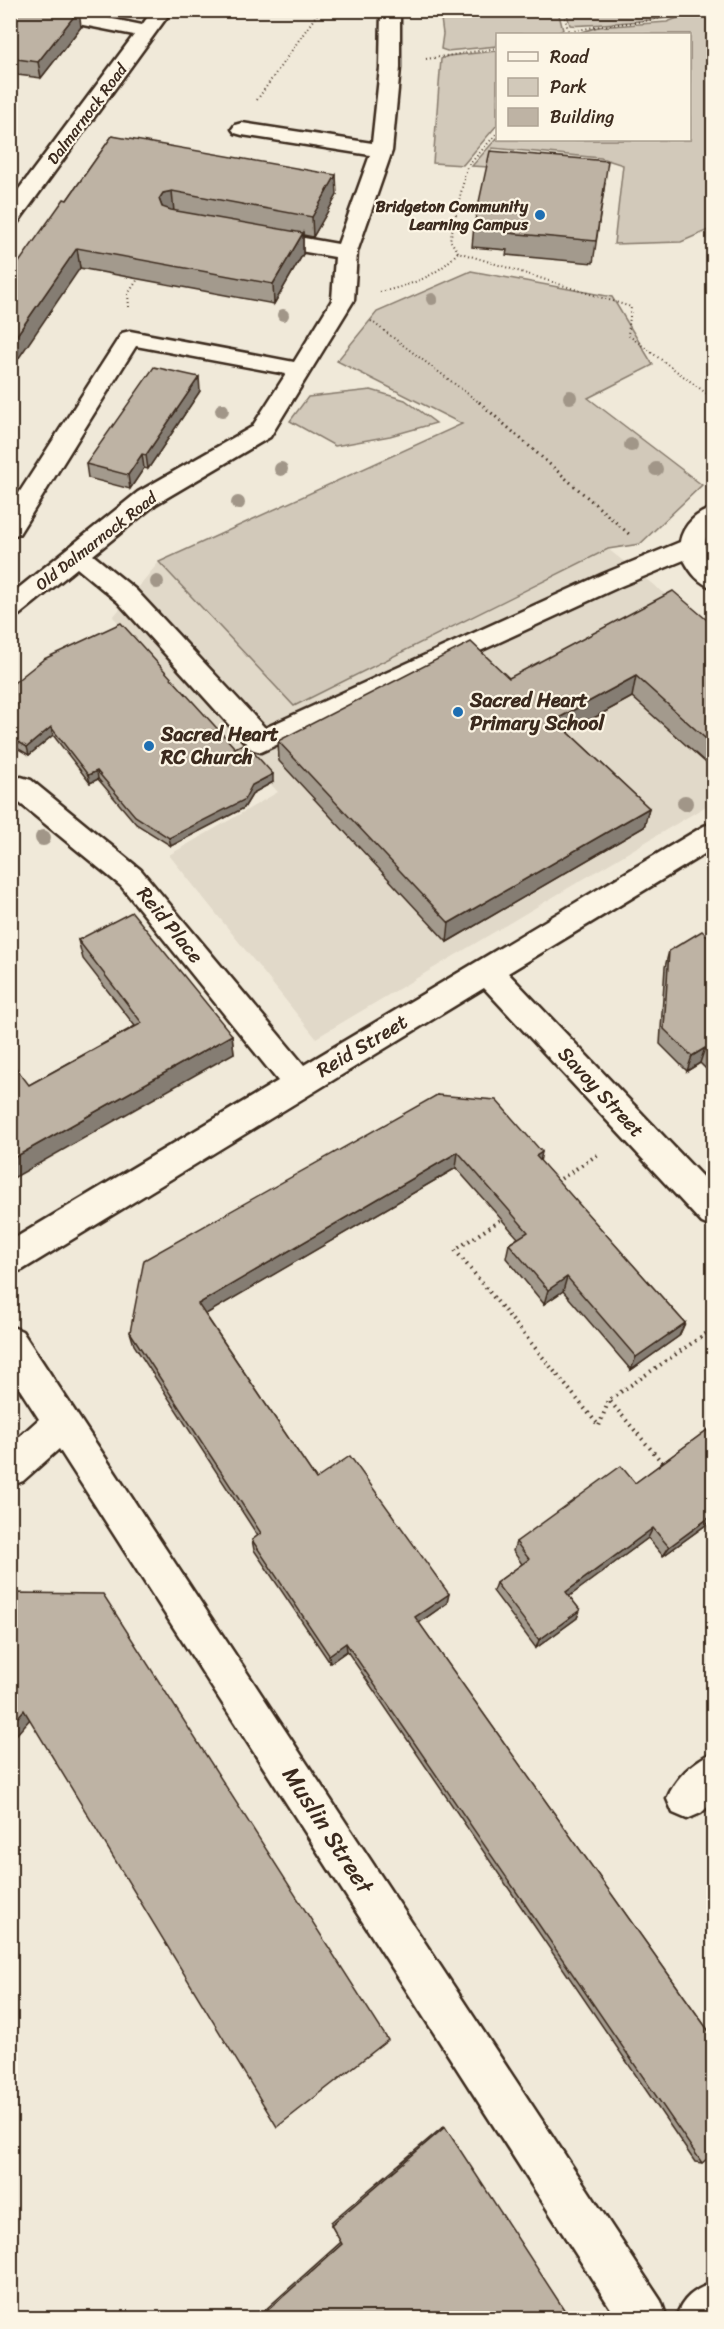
<svg xmlns="http://www.w3.org/2000/svg" width="724" height="2329" viewBox="0 0 724 2329" font-family="Sriracha,sans-serif">
  <style>
    .built { fill: #e1d9c9 }
    .green { fill: #d2c9ba; stroke: #867a6c; stroke-width: 1.5 }
    .lines { fill: none; stroke-linecap: round; stroke-linejoin: round }
    .minor-casing { stroke: #3b2a1e; stroke-width: 5 }
    .path-far2 { stroke: #3b2a1e; stroke-width: 2; stroke-dasharray: 1 3; stroke-linecap: butt }
    .path-far1 { stroke: #3b2a1e; stroke-width: 3; stroke-dasharray: 1.5 4; stroke-linecap: butt }
    .path { stroke: #3b2a1e; stroke-width: 4; stroke-dasharray: 1.5 4.5; stroke-linecap: butt }
    .minor { fill: #fcf5e5; fill-rule: evenodd }
    .tree { fill: #a19688 }
    .wall { fill: #a39a8d; stroke: #3b2a1e; stroke-width: 1.5 }
    .shaded-wall { fill: #857d73; stroke: #3b2a1e; stroke-width: 1.5 }
    .building { fill: #beb3a4; stroke: #3b2a1e; stroke-width: 1.5 }
    .poi-dot { fill: #1f6fb2; stroke: #fcf5e5; stroke-width: 2 }
    .labels { text-anchor: middle; dominant-baseline: central; stroke-width: 4.5; stroke-linejoin: round; paint-order: stroke }
    .far-street-label { font-size: 16px; fill: #3b2a1e; stroke: #fcf5e5 }
    .far-poi-label { font-size: 16px; font-weight: bold; fill: #3b2a1e; stroke: #fcf5e5; text-anchor: end }
    .poi-label { font-size: 20px; font-weight: bold; fill: #3b2a1e; stroke: #fcf5e5; text-anchor: start }
    .street-label { font-size: 20px; fill: #3b2a1e; stroke: #fcf5e5 }
    .near-street-label { font-size: 24px; fill: #3b2a1e; stroke: #fcf5e5 }
  </style>
  <rect width="100%" height="100%" fill="#f0e9d9"/>
  <filter id="ink" filterUnits="userSpaceOnUse"><feTurbulence type="fractalNoise" baseFrequency=".0167" numOctaves="2"/><feDisplacementMap in="SourceGraphic" scale="12" xChannelSelector="R" yChannelSelector="G"/><feConvolveMatrix kernelMatrix="1 2 1 2 8 2 1 2 1" color-interpolation-filters="sRGB"/></filter>
  <g filter="url(#ink)">
    <path class="built" d="M463,424L608,549L713,632V802L316,1038L169,855L278,792L113,617L159,562Z"/>
    <g class="green">
      <path d="M440,11H558L563,30L556,34H498L497,46L447,51L441,49L443,34Z"/>
      <path d="M566,11V10L682,11C676,13 671,16 664,18C654,20 577,27 570,25Z"/>
      <path d="M696,11H713V228L681,242L614,244L623,165L601,158L492,148L489,167L472,166L497,138L498,140H690V34H576L598,27L667,22Z"/>
      <path d="M497,51V125L463,165L433,163L441,59L448,56Z"/>
      <path d="M471,271L612,297L653,365L588,398L702,485L640,544L608,549L294,706L159,562L462,424L337,361L377,312Z"/>
      <path d="M371,390L405,400L436,423L390,436L335,446L290,421L308,397Z"/>
    </g>
    <g class="lines">
      <defs>
        <g id="minor">
          <path d="M28,10H69L142,25L153,10H172L18,222L10,223V201L134,35L37,16L30,14Z"/>
          <path d="M381,10L400,12V68L392,151L357,252L354,300L270,437L156,504L93,555L136,590L265,728L603,574L680,542C683,525 697,512 714,508V528L706,538L705,546L707,555L714,564V588C699,584 691,573 684,560L621,586L261,752L251,749L118,602L77,568L19,615L10,618V595L138,492L252,427L286,374L136,346L19,534L10,536V507L122,333L130,331L294,362L332,300L335,257L259,244L251,242L248,237L251,232L259,230L338,244L370,155L242,135L235,133L232,129L235,125L242,123L372,143L380,68Z"/>
          <path d="M21,777L31,780L141,870L304,1065L704,826L714,823V848L508,973L714,1189V1228L702,1223L484,988L22,1270L10,1274V1241L278,1081L121,886L11,796L10,781Z"/>
          <path d="M10,1326L22,1331L661,2301L667,2318H617L59,1449L23,1481L10,1486V1445L39,1419L10,1374Z"/>
          <path d="M714,1752V1801L701,1813L687,1819L673,1813L667,1799C675,1778 693,1761 714,1752Z"/>
          <path d="M714,2282V2318H676C682,2298 694,2290 714,2282Z"/>
        </g>
      </defs>
      <use href="#minor" class="minor-casing"/>
      <g class="path-far2">
        <path d="M563,10L569,34"/>
        <path d="M563,34C605,21 648,26 689,10"/>
        <path d="M426,59L498,48"/>
        <path d="M257,100L320,10"/>
        <path d="M458,252L450,240L467,167L498,132"/>
        <path d="M380,292C411,285 437,277 458,252L631,307L628,335L714,399"/>
        <path d="M129,307L128,294L140,276"/>
        <path d="M371,321L480,403"/>
      </g>
      <path class="path-far1" d="M479,402L629,534"/>
      <g class="path">
        <path d="M556,1182L600,1153"/>
        <path d="M505,1217L455,1250L599,1426L609,1400"/>
        <path d="M666,1467L609,1400L714,1328"/>
      </g>
      <use href="#minor" class="minor"/>
    </g>
    <g class="tree">
      <circle cx="432" cy="299" r="6"/>
      <circle cx="283" cy="315" r="6"/>
      <circle cx="570" cy="397" r="7"/>
      <circle cx="222" cy="410" r="7"/>
      <circle cx="631" cy="445" r="7"/>
      <circle cx="281" cy="469" r="7"/>
      <circle cx="656" cy="469" r="7"/>
      <circle cx="238" cy="503" r="7"/>
      <circle cx="157" cy="582" r="7"/>
      <circle cx="685" cy="803" r="8"/>
      <circle cx="43" cy="838" r="8"/>
    </g>
    <g class="wall">
      <path d="M10,10L81,27L41,78L10,74Z"/>
      <path d="M112,136L337,195L313,237L303,235V254L274,304L80,268L67,200Z"/>
      <path d="M605,183L593,263L506,255L507,250L472,247L474,225Z"/>
      <path d="M200,391L148,469L144,468L130,489L88,478L86,464Z"/>
      <path d="M714,626V770L632,697L568,732L649,808L644,827L447,942L279,761L278,741L509,678Z"/>
      <path d="M10,686L235,748L273,782L253,793L244,808L171,846L136,824L98,779L90,783L53,735L29,755L10,744Z"/>
      <path d="M78,940L232,1035L234,1053L29,1085L135,1026L83,959Z"/>
      <path d="M714,942V1077L700,1063L687,1071L660,1044L665,967L669,951Z"/>
      <path d="M437,1095L540,1161L685,1323L679,1336L631,1370L563,1291L544,1304L506,1258L509,1244L518,1238L456,1168L205,1314L316,1479L447,1603L419,1623L708,2030L714,2025V2153L702,2163L695,2162L347,1651L330,1663L254,1550L252,1540L258,1536L134,1345L130,1332Z"/>
      <path d="M714,1425V1519L663,1556L648,1538L569,1596L580,1610L577,1618L536,1648L493,1591L496,1583L522,1564L513,1551L516,1542L635,1483Z"/>
      <path d="M444,2126L445,2127L557,2319H255L341,2242L331,2225V2222Z"/>
    </g>
    <g class="shaded-wall">
      <path d="M79,10L81,27L41,78L38,62Z"/>
      <path d="M336,175L337,195L313,237L312,217Z"/>
      <path d="M172,191L174,212L165,214L159,199L163,193Z"/>
      <path d="M303,233V254L274,304L273,284Z"/>
      <path d="M77,248L80,268L10,371V345Z"/>
      <path d="M199,377L200,391L148,469L146,455Z"/>
      <path d="M142,454L144,468L130,489L128,475Z"/>
      <path d="M636,676L632,697L552,741L555,720Z"/>
      <path d="M51,727L53,735L29,755L27,747Z"/>
      <path d="M97,771L98,779L90,783L88,775Z"/>
      <path d="M273,774V782L253,793L244,808L171,846L169,838L252,785Z"/>
      <path d="M649,808L644,827L447,942L449,923Z"/>
      <path d="M232,1035L234,1053L10,1180V1160Z"/>
      <path d="M705,1048L700,1063L687,1071L692,1056Z"/>
      <path d="M458,1152L456,1168L201,1317L198,1304Z"/>
      <path d="M542,1152L539,1167L536,1156Z"/>
      <path d="M567,1277L563,1291L544,1304L548,1290Z"/>
      <path d="M685,1323L679,1336L631,1370L636,1357Z"/>
      <path d="M714,1514V1519L663,1556L669,1547Z"/>
      <path d="M653,1528L648,1538L563,1601L566,1592Z"/>
      <path d="M449,1594L447,1603L414,1626L415,1617Z"/>
      <path d="M580,1610L577,1618L536,1648L539,1640Z"/>
      <path d="M346,1643L347,1651L330,1663L329,1655Z"/>
      <path d="M24,1710L31,1718L10,1742V1726Z"/>
    </g>
    <g class="building">
      <path d="M10,10H79L38,62L10,58Z"/>
      <path d="M112,136L336,175L312,217L172,191L163,193L159,199L162,207L171,210L303,233L273,284L77,248L10,345V275L64,199L67,200Z"/>
      <path d="M490,151L608,161L596,241L508,233L509,228L474,225Z"/>
      <path d="M154,367L199,377L146,455L142,454L128,475L86,464Z"/>
      <path d="M673,591L714,626V746L636,676L555,720L649,808L449,923L278,741L471,642L509,678Z"/>
      <path d="M121,623L235,748L245,743L273,774L252,785L244,800L169,838L135,816L97,771L88,775L51,727L27,747L10,737V686L44,659Z"/>
      <path d="M132,912L232,1035L10,1160V1060L29,1085L142,1023L78,940Z"/>
      <path d="M702,931L714,942V1057L705,1048L692,1056L664,1029L669,951Z"/>
      <path d="M437,1095L496,1100L542,1152L536,1156L685,1323L636,1357L567,1277L548,1290L509,1244L528,1232L458,1152L198,1304L316,1479L350,1456L449,1594L415,1617L710,2033L714,2030V2153L702,2163L346,1643L329,1655L252,1540L261,1533L130,1332L144,1260Z"/>
      <path d="M714,1425V1514L669,1547L653,1528L566,1592L580,1610L539,1640L496,1583L529,1559L516,1542L621,1466L635,1483Z"/>
      <path d="M10,1593L103,1594L388,2040L277,2127L24,1710L10,1726Z"/>
      <path d="M445,2127L565,2311L557,2319H258L342,2244L331,2225Z"/>
    </g>
  </g>
  <g class="poi-dot">
    <circle cx="540" cy="215" r="6"/>
    <circle cx="458" cy="712" r="6"/>
    <circle cx="149" cy="746" r="6"/>
  </g>
  <g class="labels">
    <g class="far-street-label">
      <text transform="translate(87 114) rotate(-53)">Dalmarnock Road</text>
      <text transform="translate(96 541) rotate(-38)">Old Dalmarnock Road</text>
    </g>
    <g class="far-poi-label">
      <text x="528" y="206">Bridgeton Community<tspan x="528" dy="18">Learning Campus</tspan></text>
    </g>
    <g class="poi-label">
      <text x="470" y="700">Sacred Heart<tspan x="470" dy="23">Primary School</tspan></text>
      <text x="161" y="734">Sacred Heart<tspan x="161" dy="23">RC Church</tspan></text>
    </g>
    <g class="street-label">
      <text transform="translate(170 925) rotate(51)">Reid Place</text>
      <text transform="translate(362 1046) rotate(-31)">Reid Street</text>
      <text transform="translate(601 1092) rotate(47)">Savoy Street</text>
    </g>
    <g class="near-street-label">
      <text transform="translate(328 1830) rotate(57)">Muslin Street</text>
    </g>
  </g>
  <rect width="724" height="2329" fill="none" stroke="#fcf5e5" stroke-width="36"/>
  <rect x="18" y="18" width="688" height="2293" fill="none" stroke="#3b2a1e" stroke-width="2" filter="url(#ink)"/>
  <rect x="496" y="33" width="195" height="108" fill="#fcf5e5" stroke="#afa495" stroke-width="1.5"/>
  <rect x="508" y="52" width="30" height="9" fill="#fcf5e5" stroke="#afa495" stroke-width="1.5"/>
  <text x="550" y="63" font-size="18" fill="#3b2a1e">Road</text>
  <rect x="508" y="78" width="30" height="18" fill="#d2c9ba" stroke="#afa495" stroke-width="1.5"/>
  <text x="550" y="93" font-size="18" fill="#3b2a1e">Park</text>
  <rect x="508" y="108" width="30" height="18" fill="#beb3a4" stroke="#afa495" stroke-width="1.5"/>
  <text x="550" y="123" font-size="18" fill="#3b2a1e">Building</text>
</svg>
